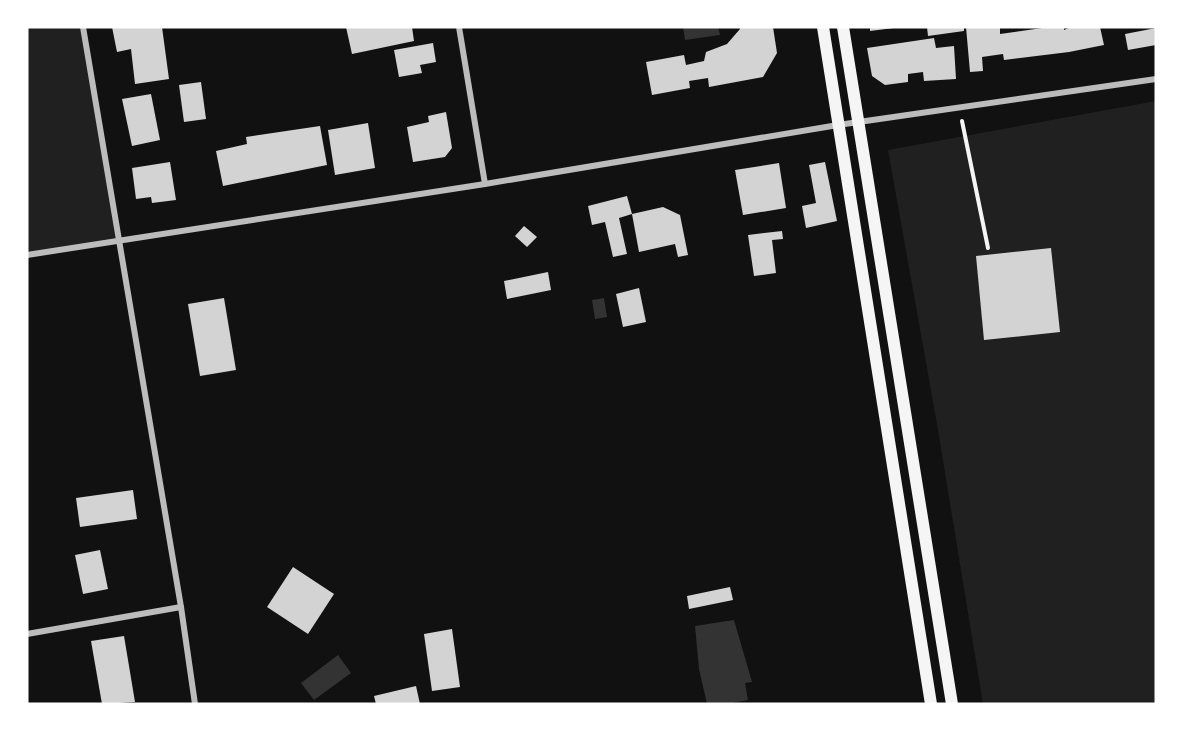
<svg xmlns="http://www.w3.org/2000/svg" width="1183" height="731" viewBox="0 0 1183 731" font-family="'IBM Plex Sans',sans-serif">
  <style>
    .green { fill: #202020 }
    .water { fill: #333 }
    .building { fill: #d3d3d3 }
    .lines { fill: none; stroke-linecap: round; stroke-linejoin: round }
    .path { stroke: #f5f5f5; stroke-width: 4 }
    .minor { stroke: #bcbcbc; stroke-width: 6 }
    .secondary { stroke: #f5f5f5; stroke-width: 12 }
  </style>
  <rect width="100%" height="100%" fill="#111"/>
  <g class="green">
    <path d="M27,27H82L118,240L27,255Z"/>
    <path d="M1156,101V704H983L937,424L888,150Z"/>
  </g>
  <g class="water">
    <path d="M683,27H718L720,35L685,40Z"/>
    <path d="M604,298L607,317L595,319L592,300Z"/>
    <path d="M734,620L752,682L745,683L748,700L726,704H707L699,669L695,626Z"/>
    <path d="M338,655L351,673L314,700L301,683Z"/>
  </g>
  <g class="building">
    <path d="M112,27H162L169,79L135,84L131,49L117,52Z"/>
    <path d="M346,27H412L414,41L352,54Z"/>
    <path d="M739,27H773L777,53L763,77L709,87L708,78L689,81L690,88L652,95L646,62L684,55L686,65L704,61L706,52L727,44L740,29Z"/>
    <path d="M870,27H894V28L870,31Z"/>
    <path d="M927,27H964V31L928,36Z"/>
    <path d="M966,27H1000V34L1049,27H1064V30L1071,27H1100L1104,45L1069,52L1004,60L1003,54L982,57L983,71L970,72Z"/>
    <path d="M1156,28V45L1128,50L1125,34Z"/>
    <path d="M934,38L936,48L954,46L956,79L924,81L923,72L908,74V82L885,85L872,76L867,48Z"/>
    <path d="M433,43L436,62L420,65L422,73L399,77L394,50Z"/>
    <path d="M201,82L206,119L184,122L179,85Z"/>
    <path d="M151,94L160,140L132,146L122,99Z"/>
    <path d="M446,112L452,148L445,157L413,162L407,127L429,122L428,116Z"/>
    <path d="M368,123L375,168L335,175L328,130Z"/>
    <path d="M320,126L327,165L223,186L216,151L247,144L246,137Z"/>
    <path d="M170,162L176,200L152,203L151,197L136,199L132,168Z"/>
    <path d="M825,162L837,221L806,228L802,206L816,203L809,165Z"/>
    <path d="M779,163L786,208L743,215L735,170Z"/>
    <path d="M627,196L632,214L663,207L680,215L688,255L678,257L675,244L639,252L632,214L619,218L627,254L613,257L605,222L592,225L588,206Z"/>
    <path d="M524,226L537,237L527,247L515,236Z"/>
    <path d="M782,231L783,239L772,240L776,273L754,276L748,235Z"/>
    <path d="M1051,248L1060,332L984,340L976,256Z"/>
    <path d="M548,272L551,290L507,299L504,281Z"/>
    <path d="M639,288L646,322L623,327L616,294Z"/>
    <path d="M224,298L236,370L200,376L188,304Z"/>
    <path d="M133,490L137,519L80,527L76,498Z"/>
    <path d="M100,550L108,589L83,594L75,555Z"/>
    <path d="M293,567L334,594L308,634L267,607Z"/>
    <path d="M730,587L733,600L689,609L687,596Z"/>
    <path d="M452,629L460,687L432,691L424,634Z"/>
    <path d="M124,636L135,702L102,704L91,641Z"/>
    <path d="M416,686L420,704H376L374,696Z"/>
  </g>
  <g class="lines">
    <path class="path" d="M962,121L988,248"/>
    <g class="minor">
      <path d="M83,27L181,607L195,704"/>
      <path d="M459,27L485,184"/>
      <path d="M27,255L485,184L838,125L1156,79"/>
      <path d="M27,634L181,607"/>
    </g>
    <g class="secondary">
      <path d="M823,27L931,704"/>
      <path d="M843,27L952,704"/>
    </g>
  </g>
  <rect width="1183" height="731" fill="none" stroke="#ffffff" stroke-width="57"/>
</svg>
